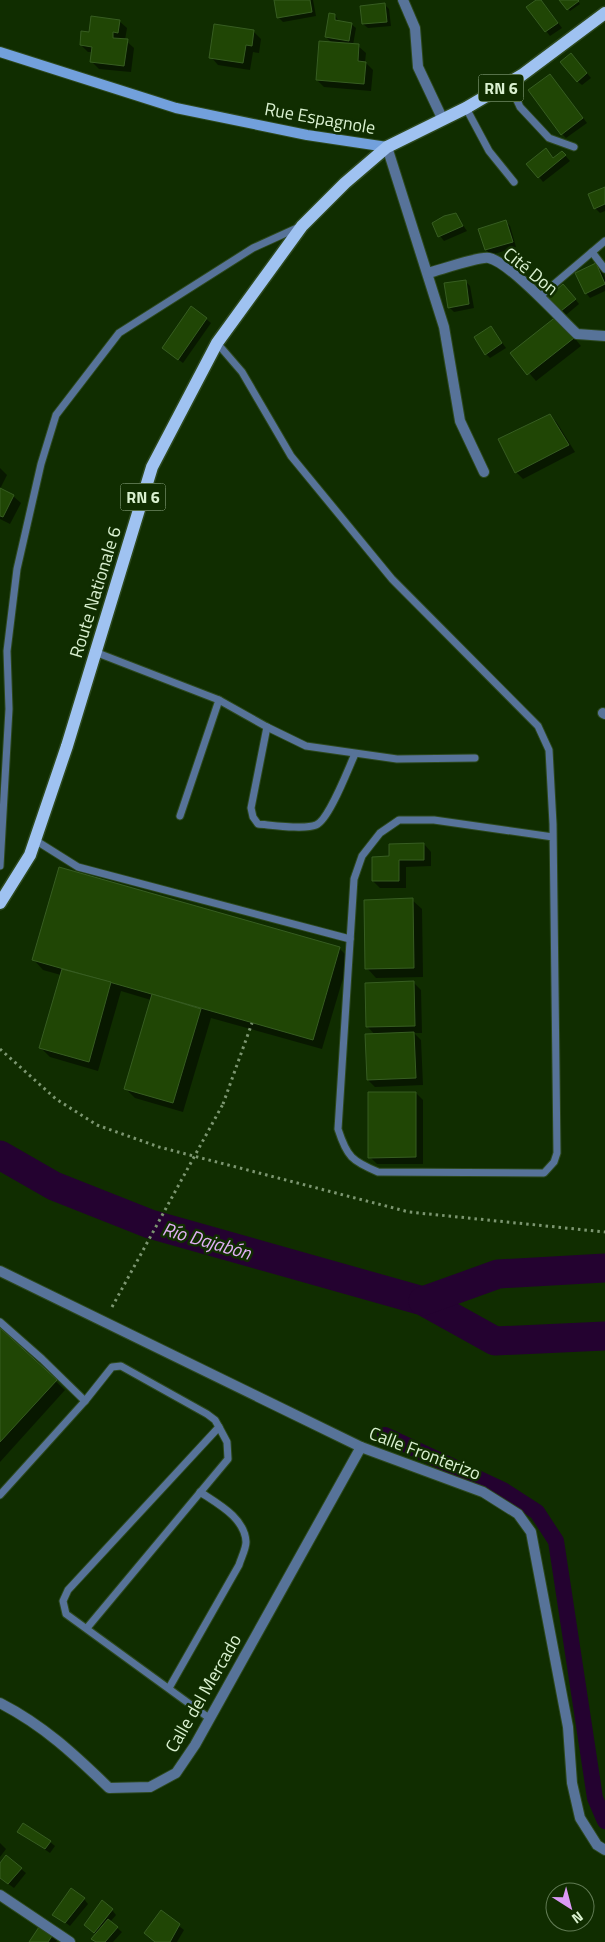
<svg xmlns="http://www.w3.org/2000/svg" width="605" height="1942" viewBox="0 0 605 1942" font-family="'Titillium Web',sans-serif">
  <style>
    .shadow { fill: #0007 }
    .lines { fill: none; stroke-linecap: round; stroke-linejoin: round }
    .canal { stroke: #240230; stroke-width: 16 }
    .river { stroke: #240230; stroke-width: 29 }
    .building { fill: #204605; stroke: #375d21 }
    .lane-casing { stroke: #2c481d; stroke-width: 9 }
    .street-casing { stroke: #2c481d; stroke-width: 12 }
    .secondary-casing { stroke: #2c481d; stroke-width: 12 }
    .primary-casing { stroke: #2c481d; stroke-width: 15 }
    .path { stroke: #7c9670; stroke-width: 3; stroke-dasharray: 2.5 4; stroke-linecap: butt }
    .lane { stroke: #577399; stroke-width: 7 }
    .street { stroke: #577399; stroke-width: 10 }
    .secondary { stroke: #72a0dc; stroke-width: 10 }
    .primary { stroke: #9fc2f1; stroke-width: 12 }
    .path-bridge { stroke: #7c9670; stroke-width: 3; stroke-dasharray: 2.5 4; stroke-linecap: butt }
    .labels { text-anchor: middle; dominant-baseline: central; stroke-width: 5; stroke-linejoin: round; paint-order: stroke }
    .shield { fill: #102d00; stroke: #9db692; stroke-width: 1 }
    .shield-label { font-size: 16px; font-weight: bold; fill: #daf1d0 }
    .street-label { font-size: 18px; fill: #daf1d0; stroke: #102d00 }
    .water-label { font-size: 19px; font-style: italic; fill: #e1b0f5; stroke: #102d00 }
  </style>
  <rect width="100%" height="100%" fill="#102d00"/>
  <g class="shadow">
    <path d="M281,0H313L316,16L283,22L278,17Z"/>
    <path d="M538,0L544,4L562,28L550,36L528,7Z"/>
    <path d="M561,0H577L580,4L570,11Z"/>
    <path d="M385,5L389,9L391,26L368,28L363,24Z"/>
    <path d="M335,15L339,22L351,24L356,28L353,45L358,46L366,53L365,62L373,70L371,91L324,87L317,80L333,44L326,37Z"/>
    <path d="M119,21L127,28L125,40L134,48L131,72L99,69L91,61L92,52H88L81,45L90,33Z"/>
    <path d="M253,31L261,39L259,53L253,52L250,70L218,65L211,57Z"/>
    <path d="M576,60L591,78L582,85L577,81Z"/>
    <path d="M550,75L587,123L566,138L562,134Z"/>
    <path d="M562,152L570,161L543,182L539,177L551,155L554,159Z"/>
    <path d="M605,188V211L600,213L595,208Z"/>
    <path d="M455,214L467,231L444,241L440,236Z"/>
    <path d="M506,222L510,226L516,247L491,255L486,250L480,230Z"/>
    <path d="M596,264L601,269L605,278V291L590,298L586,293Z"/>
    <path d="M465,281L470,286L474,308L454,312L449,307Z"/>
    <path d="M568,290L579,304L566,315L562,310Z"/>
    <path d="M206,319L211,323L183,363L163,348Z"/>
    <path d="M564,325L581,346L536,381L512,353Z"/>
    <path d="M491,328L506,348L490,358L486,354Z"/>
    <path d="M550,415L557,423L575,452L523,479L516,472Z"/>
    <path d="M0,468L7,475L0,489Z"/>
    <path d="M0,489L13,496L21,503L10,524L0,519Z"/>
    <path d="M424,844L431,852V866L406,867V888H380L373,881L390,858Z"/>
    <path d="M412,900L422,909L423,977L376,978L367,968Z"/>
    <path d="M339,948L349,958L322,1049L211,1018L183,1112L135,1098L125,1088L151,1000L121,991L98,1071L50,1057L41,1048L61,975L43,970L34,960Z"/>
    <path d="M414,983L421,990L422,1033H414L421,1040L423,1085L375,1087L368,1080L375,1035L368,1027Z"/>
    <path d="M416,1093L423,1100V1164H377L370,1157Z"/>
    <path d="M0,1330L65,1390L0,1462Z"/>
    <path d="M19,1832L50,1842L55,1846L50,1853Z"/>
    <path d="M0,1843L6,1849L0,1857Z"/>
    <path d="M6,1857L26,1873L14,1888L0,1878V1865Z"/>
    <path d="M84,1899L88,1904L70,1926L54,1914Z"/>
    <path d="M112,1910L116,1915L110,1922L122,1932L113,1942H96L93,1939L97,1935L90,1930Z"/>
    <path d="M161,1912L184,1930L177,1942H156Z"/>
    <path d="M53,1934L58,1939L56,1942H30Z"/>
  </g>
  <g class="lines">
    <path class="canal" d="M385,1435L503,1490L537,1512L556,1541L595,1798L605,1821"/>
    <g class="river">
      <path d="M0,1155L54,1186L150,1224L423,1301L495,1341L605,1336"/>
      <path d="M423,1301L498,1274L605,1268"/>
    </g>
  </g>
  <g class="building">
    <path d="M274,0H310L312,12L277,18Z"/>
    <path d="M536,0H541L558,23L545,32L526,7Z"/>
    <path d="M559,0H578L579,1L567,10Z"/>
    <path d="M385,3L387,22L362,24L360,6Z"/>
    <path d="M329,13L335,14V20L352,23L349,41L325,37Z"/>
    <path d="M91,16L120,20L118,33L113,32V38L128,39L124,66L90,62L92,47L80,45L81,31L89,32Z"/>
    <path d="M214,24L254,30L252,46L246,45L243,63L209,58Z"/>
    <path d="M319,41L359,44L358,61L366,62L364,84L316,80Z"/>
    <path d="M571,53L587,73L577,82L560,62Z"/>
    <path d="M550,74L583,118L561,135L528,90Z"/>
    <path d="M546,148L553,158L562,151L566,155L538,178L526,164Z"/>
    <path d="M605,187V204L594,209L588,194Z"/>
    <path d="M456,213L463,226L438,237L432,223L444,216Z"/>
    <path d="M506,220L513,242L485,250L478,229Z"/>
    <path d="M596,263L605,284L585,294L575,273Z"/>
    <path d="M466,280L469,304L448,308L444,283Z"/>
    <path d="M563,284L576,299L561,311L548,297Z"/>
    <path d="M191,306L207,318L178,360L162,348Z"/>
    <path d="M557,316L574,338L527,375L510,353Z"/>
    <path d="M491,326L502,343L485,355L474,337Z"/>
    <path d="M550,414L569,445L515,473L498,439Z"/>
    <path d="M0,488L14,495L3,517L0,516Z"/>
    <path d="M424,843V860H399V881H372V857L389,856V844Z"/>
    <path d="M59,867L340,947L313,1040L32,960Z"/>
    <path d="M413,898L414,968L365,969L364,900Z"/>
    <path d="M62,969L111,982L89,1062L39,1048Z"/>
    <path d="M414,981L415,1026L366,1027L365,983Z"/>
    <path d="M152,994L201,1009L173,1103L124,1089Z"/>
    <path d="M414,1032L416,1078L367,1080L365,1034Z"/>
    <path d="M368,1092H416V1157L368,1158Z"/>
    <path d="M0,1328L57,1380L0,1442Z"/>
    <path d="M23,1823L51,1841L45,1849L17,1832Z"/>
    <path d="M6,1855L22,1868L8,1884L0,1878V1863Z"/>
    <path d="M71,1888L85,1898L65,1923L52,1915Z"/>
    <path d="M102,1900L113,1909L94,1933L84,1925Z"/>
    <path d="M161,1910L180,1924L170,1942H155L144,1933Z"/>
    <path d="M108,1919L118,1927L105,1942H96L91,1939Z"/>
    <path d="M41,1924L54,1933L48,1942H29Z"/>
  </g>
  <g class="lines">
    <defs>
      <g id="lane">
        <path d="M509,83L520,107L549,138L574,147"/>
        <path d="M466,108L489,151L514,182"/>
        <path d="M592,252L605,269"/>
        <path d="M539,297L605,241"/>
        <path d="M217,343L242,372L291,456L392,579L538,726L549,750L553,824L557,1153L554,1162L544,1173L378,1172C352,1161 347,1157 338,1129L354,879L362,856L380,833L399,820H434L553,837"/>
        <path d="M95,652L219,700L267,727L306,746L397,759L475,758"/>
        <path d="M267,727L251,808L253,817L258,824C271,825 304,830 316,825C329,820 348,769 355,754"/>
        <path d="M180,816L219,700"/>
        <path d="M35,840L78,867L350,939"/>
        <path d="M0,866L9,709L7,651L17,569L41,464L56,415L119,333L253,248L297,228"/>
        <path d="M0,1322L42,1359L85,1401"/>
        <path d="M0,1495L85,1401L112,1367L121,1366L207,1414L215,1420L219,1427L68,1590L63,1601L66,1614L209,1718"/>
        <path d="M87,1628L228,1459L227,1442L219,1427"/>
        <path d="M169,1688L239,1565C241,1558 246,1549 246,1542C245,1518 218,1504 200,1492"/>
      </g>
      <g id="street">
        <path d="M403,0L415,28L418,67L443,120"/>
        <path d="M387,147L444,327L460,421L484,472"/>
        <path d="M428,273C440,270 480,256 489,258C509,262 560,318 577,334L605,336"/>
        <path d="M603,713L605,714"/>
        <path d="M0,1271L361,1447L483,1492L518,1514L531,1532L568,1727L572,1783L580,1818L597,1845L605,1850"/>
        <path d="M0,1703C43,1725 74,1754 109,1788L150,1787L176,1773L195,1745L361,1447"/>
        <path d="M0,1895L70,1942"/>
      </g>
      <path id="secondary" d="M0,52L176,108L307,135L387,147"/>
      <path id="primary" d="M0,903L30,855L67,746L152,467L217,343L302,226L345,183L387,147L466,108L522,75L605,13"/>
    </defs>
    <use href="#lane" class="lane-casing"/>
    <use href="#street" class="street-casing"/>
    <use href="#secondary" class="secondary-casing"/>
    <use href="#primary" class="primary-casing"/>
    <g class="path">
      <path d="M0,1049L56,1099L97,1125L159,1147L409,1212L605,1232"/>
      <path d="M223,1104L252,1023"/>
    </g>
    <use href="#lane" class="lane"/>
    <use href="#street" class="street"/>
    <use href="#secondary" class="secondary"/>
    <use href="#primary" class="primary"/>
    <path class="path-bridge" d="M112,1307L223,1104"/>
  </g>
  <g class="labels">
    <g class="shield">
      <rect x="478.5" y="74.5" width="45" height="27" rx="4"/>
      <rect x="120.5" y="483.5" width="45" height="27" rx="4"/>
    </g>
    <g class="shield-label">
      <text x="501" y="88">RN 6</text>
      <text x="143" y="497">RN 6</text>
    </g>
    <g class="street-label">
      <text transform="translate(320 118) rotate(10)">Rue Espagnole</text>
      <text transform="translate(531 271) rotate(39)">Cité Don</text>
      <text transform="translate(95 592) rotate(-73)">Route Nationale 6</text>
      <text transform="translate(425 1453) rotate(21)">Calle Fronterizo</text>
      <text transform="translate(203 1693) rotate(-60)">Calle del Mercado</text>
    </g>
    <g class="water-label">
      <text transform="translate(207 1240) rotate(16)">Río Dajabón</text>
    </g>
  </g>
  <g transform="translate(570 1907) rotate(144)"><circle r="24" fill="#102d00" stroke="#617b53"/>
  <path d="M0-4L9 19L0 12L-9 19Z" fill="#db99f5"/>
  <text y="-8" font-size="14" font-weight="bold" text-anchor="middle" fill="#daf1d0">N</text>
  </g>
</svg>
